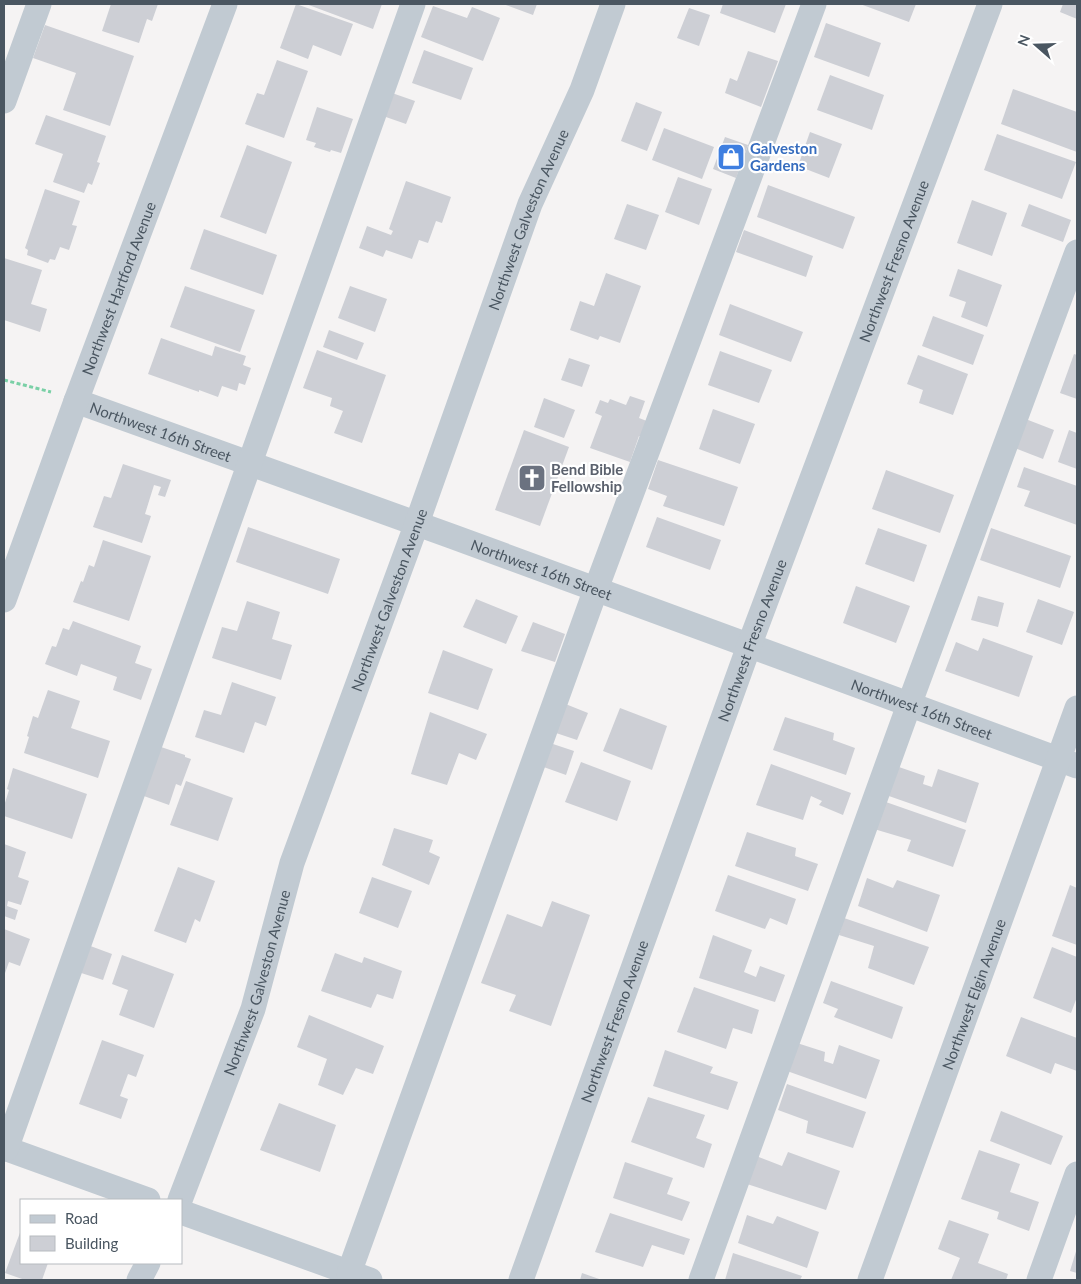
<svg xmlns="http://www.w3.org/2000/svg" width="1081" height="1284" viewBox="0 0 1081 1284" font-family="Lato,sans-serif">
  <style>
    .building { fill: #cdcfd5 }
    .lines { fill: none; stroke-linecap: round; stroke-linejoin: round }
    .path { stroke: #7ad0a6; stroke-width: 3; stroke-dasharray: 4 2.5; stroke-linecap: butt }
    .minor { stroke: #c1cad2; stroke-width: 25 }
    .labels { text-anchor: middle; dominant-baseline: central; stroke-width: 4.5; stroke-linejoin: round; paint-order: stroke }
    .shop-label { font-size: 15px; font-weight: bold; fill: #366cbe; stroke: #fff; text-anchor: start }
    .street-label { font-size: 15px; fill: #4a5661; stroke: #fff }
    .worship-label { font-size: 15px; font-weight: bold; fill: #5b616d; stroke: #fff; text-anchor: start }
  </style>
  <rect width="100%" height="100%" fill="#f5f3f3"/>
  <g class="building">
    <path d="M111,4H158L152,21L147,19L139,43L102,31Z"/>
    <path d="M296,4L353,24L341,56L313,45L308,59L280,48Z"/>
    <path d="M306,4H382L373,29Z"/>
    <path d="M503,4H537L533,15Z"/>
    <path d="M723,4H786L775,33L720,13Z"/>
    <path d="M860,4H916L909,22Z"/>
    <path d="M1063,4H1077V19L1060,12Z"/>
    <path d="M433,6L467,18L472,7L500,18L483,61L421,37Z"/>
    <path d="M689,8L710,15L699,46L677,38Z"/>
    <path d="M826,23L881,43L869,77L814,57Z"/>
    <path d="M45,25L134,56L110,126L63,110L76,73L33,58Z"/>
    <path d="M424,50L473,68L461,100L412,83Z"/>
    <path d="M748,51L778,61L761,107L725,93L730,78L737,81Z"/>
    <path d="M277,60L308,71L284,138L245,124L257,93L264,95Z"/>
    <path d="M830,75L884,95L872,130L817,110Z"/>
    <path d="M1013,89L1077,112V152L1001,124Z"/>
    <path d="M392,93L415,101L406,124L383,116Z"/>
    <path d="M636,102L662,112L647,151L621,141Z"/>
    <path d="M317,107L353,119L341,153L331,150L330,152L314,147L316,143L306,140Z"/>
    <path d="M46,115L106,136L97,162L100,163L92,185L88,183L84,193L53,182L63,154L35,144Z"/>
    <path d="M664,128L714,147L702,179L652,160Z"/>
    <path d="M810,132L842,144L829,178L798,166Z"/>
    <path d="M997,134L1076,162L1062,199L984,170Z"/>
    <path d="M725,137L748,145L736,178L713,169Z"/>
    <path d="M247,145L292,162L266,234L220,217Z"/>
    <path d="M678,177L712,189L699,225L665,212Z"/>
    <path d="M406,181L451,197L442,223L436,221L428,243L419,240L412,259L386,250L383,257L359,248L367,226L391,235L393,231L389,229Z"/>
    <path d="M768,185L855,217L843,249L757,217Z"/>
    <path d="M45,189L80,201L72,225L77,226L69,250L60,247L55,260L50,259L48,263L27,255L28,250L25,248Z"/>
    <path d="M972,200L1007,213L992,256L957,243Z"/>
    <path d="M627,204L659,215L646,250L614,239Z"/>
    <path d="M1029,204L1071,220L1063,242L1021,226Z"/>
    <path d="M204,229L277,255L263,295L190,269Z"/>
    <path d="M744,230L813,256L806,277L736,252Z"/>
    <path d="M4,258L42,270L31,304L47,309L40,332L4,320Z"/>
    <path d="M958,269L1002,285L987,327L961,317L966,302L949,296Z"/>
    <path d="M606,273L641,286L620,343L600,336L598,340L570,330L580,301L594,306Z"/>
    <path d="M185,286L255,310L240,352L170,327Z"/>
    <path d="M350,286L387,299L375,332L338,318Z"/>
    <path d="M730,304L803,332L791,362L719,335Z"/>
    <path d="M933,316L984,335L973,365L922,346Z"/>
    <path d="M329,330L364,343L357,360L323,347Z"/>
    <path d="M161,338L212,356L215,346L246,356L243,365L251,368L245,385L239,383L237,391L222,386L218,397L199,390V392L148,374Z"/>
    <path d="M317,350L386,375L362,443L334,433L343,411L330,406L332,398L303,388Z"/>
    <path d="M720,351L772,370L759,403L708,385Z"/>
    <path d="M1074,354L1077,355V399L1060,393Z"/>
    <path d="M918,355L968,374L953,415L919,403L923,390L907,384Z"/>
    <path d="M569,358L590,365L582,387L561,380Z"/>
    <path d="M630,396L645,401L639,418L652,423L646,439L639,436L630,462L590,448L602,416L595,413L600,400L608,403L610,399L626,405Z"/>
    <path d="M544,398L575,410L564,438L534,427Z"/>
    <path d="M713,409L755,424L740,464L699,449Z"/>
    <path d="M1023,418L1054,430L1043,459L1012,447Z"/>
    <path d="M524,430L569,447L540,526L495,510Z"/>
    <path d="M1069,430L1077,433V469L1058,462Z"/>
    <path d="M658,460L738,487L724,526L663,506L667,496L648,489Z"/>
    <path d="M123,464L171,480L165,497L158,495L161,487L154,485L145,514L151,516L142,543L93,527L104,496L111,498Z"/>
    <path d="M1024,467L1077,486V525L1024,506L1030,491L1017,487Z"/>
    <path d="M886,470L954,495L940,533L872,509Z"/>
    <path d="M657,517L721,540L710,570L646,547Z"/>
    <path d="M248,527L340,559L328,594L236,562Z"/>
    <path d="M878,528L927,545L914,582L865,564Z"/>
    <path d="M991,528L1071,556L1060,588L980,560Z"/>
    <path d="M103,540L151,556L129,621L73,602L81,581L83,582L89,565L94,567Z"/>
    <path d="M856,586L910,606L896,643L843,623Z"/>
    <path d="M978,596L1004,603L998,627L971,620Z"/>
    <path d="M476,599L518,616L506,644L463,627Z"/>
    <path d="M1038,599L1074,612L1062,645L1026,632Z"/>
    <path d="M247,601L280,612L272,639L292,645L281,680L212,658L222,627L237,631Z"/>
    <path d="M73,621L141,646L135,663L152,669L141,700L113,690L117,677L81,664L77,676L45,664L52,646L56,647L63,628L69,630Z"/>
    <path d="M533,622L565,634L555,662L521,651Z"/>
    <path d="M983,638L1033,656L1019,697L945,671L956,642L978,651Z"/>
    <path d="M443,650L493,669L478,710L428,693Z"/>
    <path d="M232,682L276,697L266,726L255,722L244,753L195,737L204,710L221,715Z"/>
    <path d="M48,690L80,701L71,728L110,741L98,778L24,753L29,737L27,736L33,716L38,718Z"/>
    <path d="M563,703L588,713L577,740L553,732Z"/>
    <path d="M620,708L667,726L652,770L603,751Z"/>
    <path d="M430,712L487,734L476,760L459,753L447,785L411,774Z"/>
    <path d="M785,717L834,733L833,740L855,748L846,775L773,750Z"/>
    <path d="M547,742L574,751L566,775L538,765Z"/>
    <path d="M158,746L185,755V757L191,759L181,786L176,784L169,805L141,795Z"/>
    <path d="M581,762L631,781L617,821L565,802Z"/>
    <path d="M771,764L851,793L843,815L819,805L822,801L811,796L803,820L756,805Z"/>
    <path d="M896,766L925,776L923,784L932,787L938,769L979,783L966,823L886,795Z"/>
    <path d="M13,768L87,794L72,839L4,816V806L9,790L7,789Z"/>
    <path d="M186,781L233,798L218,841L170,825Z"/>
    <path d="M883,801L966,830L953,867L907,851L911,840L874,829Z"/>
    <path d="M394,828L433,840L429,852L440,857L429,885L382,865Z"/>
    <path d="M747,832L796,848L795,856L818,864L808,891L735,866Z"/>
    <path d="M4,844L26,852L18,877L29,881L21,905L8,901L7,906L18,910L15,920L4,916Z"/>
    <path d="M178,867L215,881L200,922L195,919L186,943L154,931Z"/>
    <path d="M728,875L796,899L787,925L770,918L765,929L715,911Z"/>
    <path d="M372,877L412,891L398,928L359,913Z"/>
    <path d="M867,878L893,888L897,880L940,895L927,932L858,906Z"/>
    <path d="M1070,885L1077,888V945L1052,936Z"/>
    <path d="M552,901L590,915L551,1026L509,1011L516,995L481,983L507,914L542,927Z"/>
    <path d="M844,918L929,947L914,985L868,968L874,946L839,935Z"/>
    <path d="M4,929L30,939L20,966L9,962L4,976Z"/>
    <path d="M713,935L752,950L744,972L756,977L760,966L785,975L775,1002L699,978Z"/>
    <path d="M85,944L112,954L103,980L75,971Z"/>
    <path d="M1052,947L1077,957V997L1071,1013L1033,998Z"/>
    <path d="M335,953L362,963L364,957L402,971L393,999L377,994L371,1008L321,991Z"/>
    <path d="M122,955L174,974L154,1028L119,1015L128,990L112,984Z"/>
    <path d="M831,981L903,1007L892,1039L834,1017L838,1009L823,1003Z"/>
    <path d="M694,987L759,1010L752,1034L733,1028L726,1049L677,1032Z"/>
    <path d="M309,1015L384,1046L373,1074L356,1068L343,1095L318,1085L327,1059L297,1047Z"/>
    <path d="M1021,1017L1077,1038V1071L1055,1063L1051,1074L1006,1056Z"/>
    <path d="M102,1040L144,1055L136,1077L128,1074L120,1096L128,1099L121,1119L79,1104Z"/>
    <path d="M797,1043L825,1052L824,1061L833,1064L839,1045L880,1060L866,1099L787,1071Z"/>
    <path d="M665,1050L713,1067L710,1073L738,1082L728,1110L653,1086Z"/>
    <path d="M787,1084L866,1112L853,1148L806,1133L808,1121L778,1110Z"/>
    <path d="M648,1097L705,1115L696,1138L712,1144L704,1168L631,1142Z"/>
    <path d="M279,1103L336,1125L320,1172L260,1150Z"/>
    <path d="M1001,1111L1063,1136L1051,1165L990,1141Z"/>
    <path d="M979,1150L1020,1164L1010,1192L1039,1202L1029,1231L997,1219L999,1212L961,1199Z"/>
    <path d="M788,1152L840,1171L826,1210L747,1184L756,1156L782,1166Z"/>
    <path d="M625,1162L673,1178L667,1194L690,1202L682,1221L613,1198Z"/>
    <path d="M610,1213L690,1239L684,1255L652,1245L643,1267L595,1252Z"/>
    <path d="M747,1215L773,1224L777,1216L819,1232L807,1268L738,1243Z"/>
    <path d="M949,1220L989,1234L978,1263L1008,1274L1006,1280H951L960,1258L938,1249Z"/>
    <path d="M21,1230V1263H48L42,1280H25L5,1273Z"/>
    <path d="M1077,1248V1273L1070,1271Z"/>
    <path d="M733,1253L802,1276L800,1280H725Z"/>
    <path d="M582,1273L602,1280H580Z"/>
  </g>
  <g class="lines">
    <path class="path" d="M4,380L51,392"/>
    <g class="minor">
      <path d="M4,101L39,4"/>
      <path id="s1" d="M76,401L451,536L1077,766"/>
      <path id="s2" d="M4,600L76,401L225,4"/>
      <path d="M4,1148L148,1200"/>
      <path d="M6,1149L413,4"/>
      <path id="s3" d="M180,1200L253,1009L292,863L417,523L530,204L582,90L613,4"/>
      <path d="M181,1212L370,1280"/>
      <path d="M349,1273L596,589L814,4"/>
      <path d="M139,1280L148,1263"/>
      <path id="s4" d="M521,1280L749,646L990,4"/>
      <path d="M701,1280L909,705L1077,252"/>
      <path id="s5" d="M870,1280L1077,708"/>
      <path d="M1039,1280L1077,1174"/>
    </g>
  </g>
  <defs>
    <symbol id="shop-square" viewBox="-11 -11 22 22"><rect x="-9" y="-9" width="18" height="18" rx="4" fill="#3f7fe0" stroke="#fff"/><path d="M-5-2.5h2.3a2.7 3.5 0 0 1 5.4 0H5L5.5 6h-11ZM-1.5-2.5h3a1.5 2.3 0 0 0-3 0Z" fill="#fff"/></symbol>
    <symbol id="church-square" viewBox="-11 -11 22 22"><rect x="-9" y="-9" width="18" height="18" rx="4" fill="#6b7280" stroke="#fff"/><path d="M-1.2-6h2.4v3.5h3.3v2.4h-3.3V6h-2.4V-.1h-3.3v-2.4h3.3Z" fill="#fff"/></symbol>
  </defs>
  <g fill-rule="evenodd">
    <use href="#shop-square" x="715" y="141" width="32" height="32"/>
    <use href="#church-square" x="516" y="462" width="32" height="32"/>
  </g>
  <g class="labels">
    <g class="shop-label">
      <text x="750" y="148">Galveston<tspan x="750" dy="17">Gardens</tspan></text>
    </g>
    <g class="street-label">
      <text stroke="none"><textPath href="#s3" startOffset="1041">Northwest Galveston Avenue</textPath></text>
      <text stroke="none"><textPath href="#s4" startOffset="1085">Northwest Fresno Avenue</textPath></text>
      <text stroke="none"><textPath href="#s2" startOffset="332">Northwest Hartford Avenue</textPath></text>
      <text stroke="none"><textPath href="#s1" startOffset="90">Northwest 16th Street</textPath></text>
      <text stroke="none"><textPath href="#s1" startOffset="495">Northwest 16th Street</textPath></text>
      <text stroke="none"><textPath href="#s3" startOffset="636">Northwest Galveston Avenue</textPath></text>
      <text stroke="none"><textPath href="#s4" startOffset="680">Northwest Fresno Avenue</textPath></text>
      <text stroke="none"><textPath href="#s1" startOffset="900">Northwest 16th Street</textPath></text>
      <text stroke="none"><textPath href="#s3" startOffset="231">Northwest Galveston Avenue</textPath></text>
      <text stroke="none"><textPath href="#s5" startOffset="304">Northwest Elgin Avenue</textPath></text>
      <text stroke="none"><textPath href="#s4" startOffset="275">Northwest Fresno Avenue</textPath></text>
    </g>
    <g class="worship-label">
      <text x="551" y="469">Bend Bible<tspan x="551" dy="17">Fellowship</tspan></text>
    </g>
  </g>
  <rect width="1081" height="1284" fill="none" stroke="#4a5661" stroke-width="10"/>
  <rect x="20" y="1199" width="162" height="65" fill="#ffffff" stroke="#b7bbc0"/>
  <rect x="30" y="1215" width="25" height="8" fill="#c1cad2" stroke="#b7bbc0"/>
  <text x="65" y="1224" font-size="15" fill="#4a5661">Road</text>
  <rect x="30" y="1236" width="25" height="15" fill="#cdcfd5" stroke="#b7bbc0"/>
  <text x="65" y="1249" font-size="15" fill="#4a5661">Building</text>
  <g transform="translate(1036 45) rotate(290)" stroke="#ffffff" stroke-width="4" paint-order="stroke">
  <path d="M0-4L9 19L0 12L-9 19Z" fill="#4a5661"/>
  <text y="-8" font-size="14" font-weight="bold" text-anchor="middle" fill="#4a5661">N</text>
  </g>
</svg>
